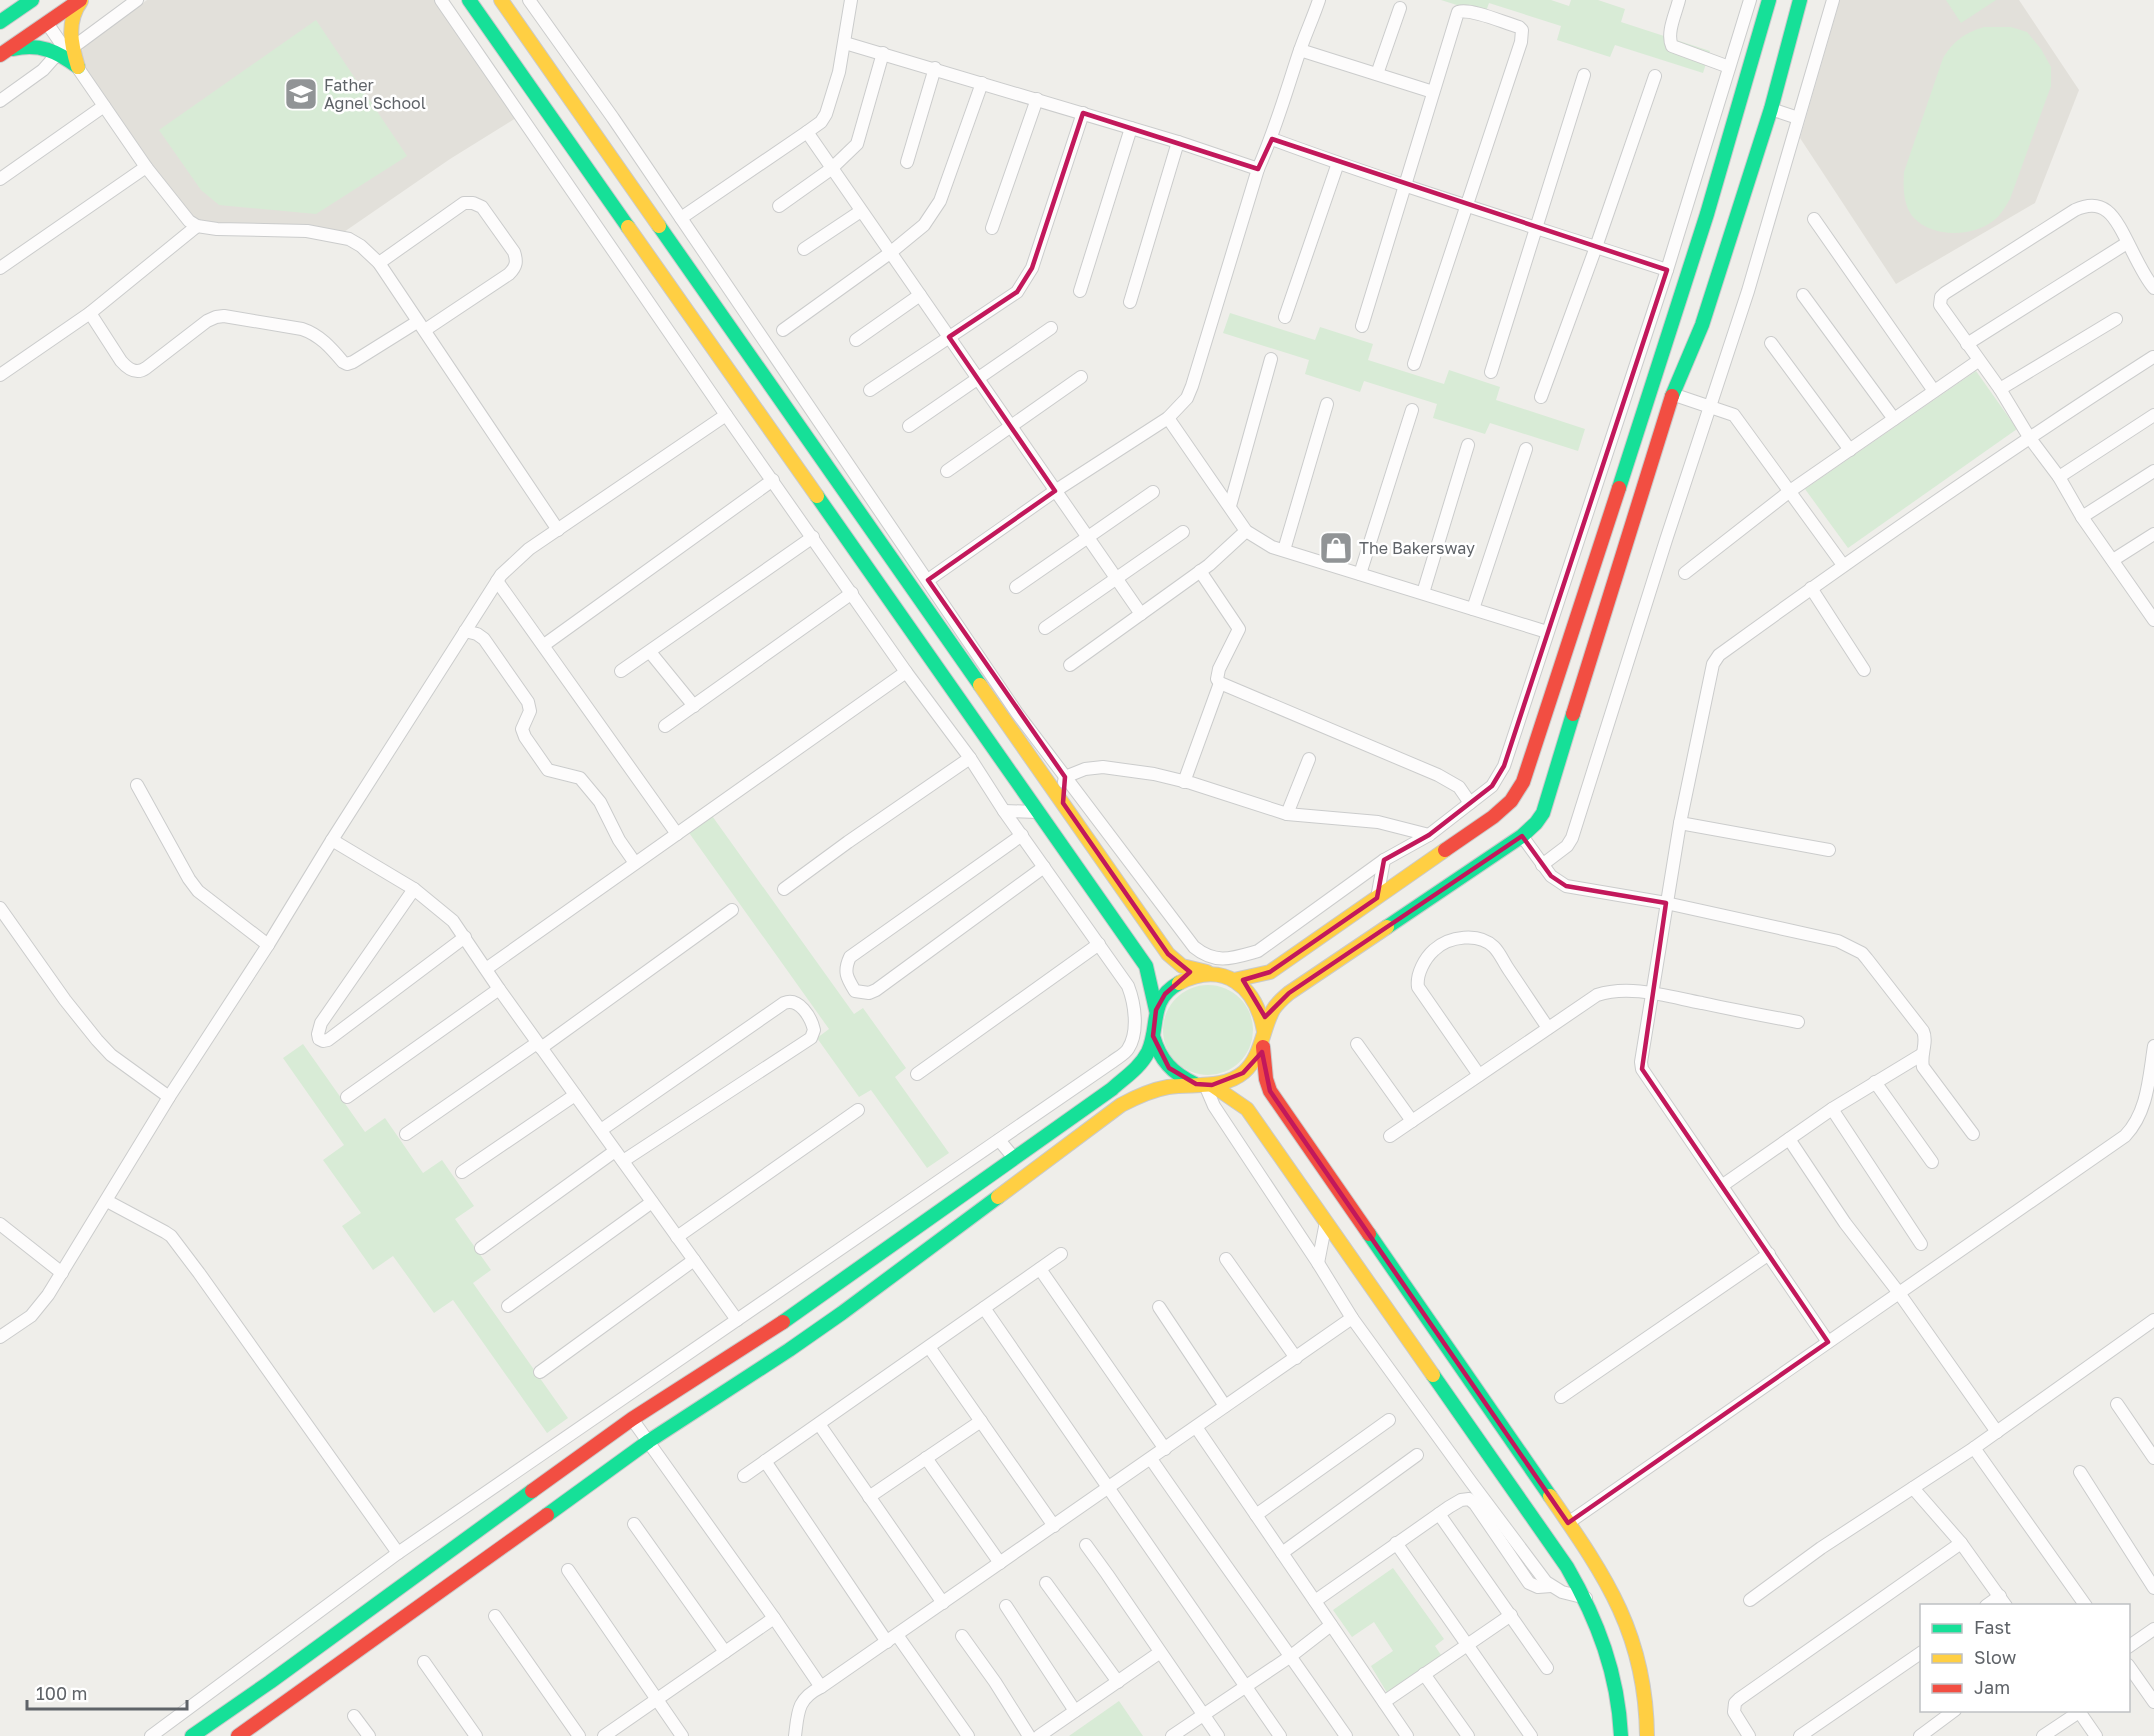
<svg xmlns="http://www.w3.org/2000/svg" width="2154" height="1736" viewBox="0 0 2154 1736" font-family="'Golos Text',sans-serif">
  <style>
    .education { fill: #e2e0da }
    .green { fill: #d8ebd6 }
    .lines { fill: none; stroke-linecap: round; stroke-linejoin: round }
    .street-casing { stroke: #cbcccc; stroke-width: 14 }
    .fast-casing { stroke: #cacacb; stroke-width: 16 }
    .slow-casing { stroke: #cacacb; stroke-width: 16 }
    .jam-casing { stroke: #cacacb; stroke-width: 16 }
    .street { stroke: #fdfcfc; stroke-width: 12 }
    .fast { stroke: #16e098; stroke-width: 14 }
    .slow { stroke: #ffcf43; stroke-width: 14 }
    .jam { stroke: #f24e42; stroke-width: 14 }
    .marked { fill: none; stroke: #c2185b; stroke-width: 4.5; stroke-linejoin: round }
    .labels { text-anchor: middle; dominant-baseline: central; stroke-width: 5; stroke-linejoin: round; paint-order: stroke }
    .poi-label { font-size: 16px; fill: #5f6368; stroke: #fff; text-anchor: start }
  </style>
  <rect width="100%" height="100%" fill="#efeeea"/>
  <g class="education">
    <path d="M147,0H434L516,118L450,159L341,234L200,223L189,214L164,184L86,70L80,54L85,45Z"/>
    <path d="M1840,0H2019L2079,90L2035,203L1896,284L1800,138Z"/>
  </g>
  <g class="green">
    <path d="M1441,0H1551L1569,6L1571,0H1598L1625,9L1621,22L1710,51L1703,73L1615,45L1610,57L1557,40L1561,26L1489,3L1485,14Z"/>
    <path d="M1946,0H1996L1961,23Z"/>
    <path d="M316,20L407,156L316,214L219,205L201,190L159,130Z"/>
    <path d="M1984,27H2011L2027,32L2041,49L2051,67V86L2010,199C2005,207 2001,215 1993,221C1972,237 1933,238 1914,218C1903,206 1903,187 1904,172L1943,58C1954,41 1964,33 1984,27Z"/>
    <path d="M1230,313L1315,340L1320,327L1373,344L1368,360L1444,384L1449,370L1500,387L1496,400L1585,429L1578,451L1490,423L1485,434L1433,418L1437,404L1364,381L1360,392L1305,374L1309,360L1223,333Z"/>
    <path d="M1976,371L2017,429L1848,548L1805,489Z"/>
    <path d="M710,813L854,1014L863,1008L906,1068L895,1077L949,1153L927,1168L871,1090L859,1097L817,1038L829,1029L687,830Z"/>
    <circle cx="1208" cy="1030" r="45"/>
    <path d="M303,1044L365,1132L385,1118L423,1173L442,1160L474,1206L455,1219L491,1270L473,1283L568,1418L547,1433L453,1300L434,1313L393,1256L373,1270L342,1226L361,1213L323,1160L344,1145L283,1058Z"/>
    <path d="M1393,1568L1444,1639L1435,1646L1443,1658L1389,1696L1371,1666L1393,1651L1374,1622L1352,1637L1333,1610Z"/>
    <path d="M1119,1701L1143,1736H1069Z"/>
  </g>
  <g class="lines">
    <defs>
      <g id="street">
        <path d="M529,0L613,118L1017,713L1194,947C1216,965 1233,958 1258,951L1384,860L1429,835L1492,786L1504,766L1667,270L1750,0"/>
        <path d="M1679,0C1676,13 1666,33 1672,46L1729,67"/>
        <path d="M47,23L146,167L189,221L197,226L217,229L307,231L349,239L361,246L379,263L558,530"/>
        <path d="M845,43L1178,142L1258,169"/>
        <path d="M72,48L137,0"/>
        <path d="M1300,50L1433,92"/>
        <path d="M1377,74L1400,8"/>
        <path d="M0,101L43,70L59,52"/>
        <path d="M1771,109L1798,118"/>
        <path d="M807,132L1141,614"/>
        <path d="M1272,139C1402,187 1535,227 1667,270"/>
        <path d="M907,162L935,68"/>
        <path d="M0,179L104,106"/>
        <path d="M779,206L831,169L857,144L883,53"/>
        <path d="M681,218L807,132L821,122L826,114L839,72L851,0"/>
        <path d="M1814,219L1934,391"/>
        <path d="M992,228L1037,99"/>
        <path d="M804,249L861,211"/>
        <path d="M379,263L464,203H473L482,207L514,252C517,261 517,266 509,274L425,330"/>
        <path d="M0,268L146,167"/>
        <path d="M2154,288C2137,269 2123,223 2107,211C2097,203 2086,205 2075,210L1945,293L1941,297L1940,305L2000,389L2029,437L2059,477L2082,517L2154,620"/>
        <path d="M1080,291L1131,128"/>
        <path d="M1803,295L1894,419"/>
        <path d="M1130,302L1178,142"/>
        <path d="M90,313L121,361C128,369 136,375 146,368L207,321L216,317L224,316L302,329C320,335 331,348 343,362L347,364L353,362L417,322"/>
        <path d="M1285,317L1338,163"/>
        <path d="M1362,326L1458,12C1472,8 1504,23 1519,27L1522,30L1521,42L1414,364"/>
        <path d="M783,330L890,253L924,225L940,201L982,83"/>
        <path d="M856,340L920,295"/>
        <path d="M1771,343L1850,450"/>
        <path d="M1967,344L2127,243"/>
        <path d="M1491,372L1584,75"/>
        <path d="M0,375L90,313L197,226"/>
        <path d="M2000,389L2116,319"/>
        <path d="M870,390L1017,292L1032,268L1083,113"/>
        <path d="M1672,394L1734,415L1843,565"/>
        <path d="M1541,397L1596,247L1655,76"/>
        <path d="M1168,418L1246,531L1272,547L1547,632"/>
        <path d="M909,426L1051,328"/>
        <path d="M947,471L1081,377"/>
        <path d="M2059,477L2154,415"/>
        <path d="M1230,506L1271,359"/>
        <path d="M2082,517L2154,471"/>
        <path d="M1284,550L1327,404"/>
        <path d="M2113,560L2154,534"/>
        <path d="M1200,571L1239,629L1219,669L1217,679L1220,683L1438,775L1459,787L1470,803"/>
        <path d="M1685,573L1790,491L1978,361"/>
        <path d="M1360,574L1412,410"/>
        <path d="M928,580L1055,491L1168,418L1187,398L1192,386L1258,169C1275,131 1286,92 1299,53C1305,35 1313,18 1319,0"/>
        <path d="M497,581L677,834"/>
        <path d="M1016,587L1153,492"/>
        <path d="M1811,588L1864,670"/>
        <path d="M1423,593L1468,445"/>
        <path d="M1473,609L1526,449"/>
        <path d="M1045,628L1183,532"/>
        <path d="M465,631L477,634L484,639L528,702L530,711L522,729L525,737L548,770L580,778L600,802L619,840L635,863"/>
        <path d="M544,645L773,480"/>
        <path d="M650,652L694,706"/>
        <path d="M1070,665L1209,565L1246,531"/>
        <path d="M621,671L813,537"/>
        <path d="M665,726L852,593"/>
        <path d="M1064,782L1065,777L1085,769L1103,767L1154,774L1191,783L1287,814L1378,822L1429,835"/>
        <path d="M1184,782L1220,683"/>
        <path d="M137,785L189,879L198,891L268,945"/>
        <path d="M1004,811L1037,812"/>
        <path d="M1287,814L1309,759"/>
        <path d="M1680,823L1829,850"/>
        <path d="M1022,835L850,957C843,972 847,978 855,991L869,993L876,990L1044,867"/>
        <path d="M1522,836L1551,876L1566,886L1666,903L1838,941L1862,953L1867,959L1923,1031C1928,1042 1920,1055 1923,1067L1973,1134"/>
        <path d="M332,840L414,889L453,921L499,989L737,1320"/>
        <path d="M1542,865L1567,846L1572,838L1666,540L1748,291L1833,0"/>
        <path d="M414,889L321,1023L318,1034L319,1039L323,1041L328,1040L465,937"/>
        <path d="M784,889L848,842L970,758"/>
        <path d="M1377,898L1384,860"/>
        <path d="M0,908L65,1000L97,1040L111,1055L169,1097"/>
        <path d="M486,969L906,672"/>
        <path d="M1357,1044L1412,1121"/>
        <path d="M541,1048L732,910"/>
        <path d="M917,1074L1099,944"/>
        <path d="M1479,1075L1418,987C1416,974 1425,958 1434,950C1449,936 1479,932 1494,947C1500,953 1504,963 1509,970C1522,989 1535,1009 1548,1028"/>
        <path d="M1875,1082L1932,1162"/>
        <path d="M1205,1085L1214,1106L1318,1263L1352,1318L1471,1482L1546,1582L1562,1592L1586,1598"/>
        <path d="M347,1097L499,989"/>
        <path d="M1832,1109L1921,1244"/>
        <path d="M601,1130L784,1003C799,997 811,1017 814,1030L811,1038L623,1161"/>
        <path d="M406,1134L537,1043"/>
        <path d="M1390,1136L1597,995C1630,984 1670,997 1702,1003C1734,1010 1766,1016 1798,1022"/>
        <path d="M1789,1139L1845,1223L1899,1293L1997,1432"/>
        <path d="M999,1140L1014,1158"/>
        <path d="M462,1172L575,1095"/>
        <path d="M1723,1185L1832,1109L1921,1055"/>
        <path d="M107,1201L165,1232L171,1236L199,1273L398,1553"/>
        <path d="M0,1224L62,1273"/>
        <path d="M677,1237L858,1110"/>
        <path d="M481,1248L615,1151"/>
        <path d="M1226,1259L1296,1358"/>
        <path d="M1318,1263L1326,1222"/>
        <path d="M1040,1269L1165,1449"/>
        <path d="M508,1306L652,1202"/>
        <path d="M1159,1307L1225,1406"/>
        <path d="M984,1308L1280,1736"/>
        <path d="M0,1337L31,1316L48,1295L169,1097L268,945L332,840L501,575L529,549L726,415"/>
        <path d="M1828,1342L1642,1069L1641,1062L1680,823L1713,664L1719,655C1861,552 2005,452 2153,357"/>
        <path d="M929,1347L1054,1526"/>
        <path d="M540,1372L694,1260"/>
        <path d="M1561,1397L1769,1254"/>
        <path d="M2117,1404L2154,1458"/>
        <path d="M632,1419L774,1618L821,1687"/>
        <path d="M819,1424L943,1603"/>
        <path d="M1196,1427L1407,1736"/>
        <path d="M1974,1448L2086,1606"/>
        <path d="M926,1458L1000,1563"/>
        <path d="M1151,1459C1215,1552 1282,1643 1346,1736"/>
        <path d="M765,1461L887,1642"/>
        <path d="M2080,1472L2154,1588"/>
        <path d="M744,1476L1061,1254"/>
        <path d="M1913,1488L1961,1543L2006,1606"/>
        <path d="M869,1497L981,1421"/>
        <path d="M1439,1514L1547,1668"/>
        <path d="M1256,1515L1389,1420"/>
        <path d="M1568,1523L2125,1136C2148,1112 2149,1077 2154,1046"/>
        <path d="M634,1524L725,1652"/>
        <path d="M1396,1543L1531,1736"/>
        <path d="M1086,1545L1107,1574L1218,1736"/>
        <path d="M1282,1553L1417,1455"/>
        <path d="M568,1570L682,1736"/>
        <path d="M1046,1583L1118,1682"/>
        <path d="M1750,1600L1821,1548L1974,1448L2154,1320"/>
        <path d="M1315,1601L1449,1507L1461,1500L1469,1499L1475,1504L1529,1583L1538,1587L1551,1586"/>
        <path d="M1006,1606L1075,1711"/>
        <path d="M1986,1606L2000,1596"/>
        <path d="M495,1616L579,1736"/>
        <path d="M897,1635L968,1736"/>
        <path d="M962,1636L995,1682L1029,1736"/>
        <path d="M2128,1647L2154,1629"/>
        <path d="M424,1662L476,1736"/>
        <path d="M2128,1665L2154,1702"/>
        <path d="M1424,1674L1468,1736"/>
        <path d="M1384,1702L1511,1615"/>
        <path d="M2078,1710L2096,1736"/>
        <path d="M354,1716L369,1736"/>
        <path d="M151,1736L398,1553L1112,1062C1117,1058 1125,1054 1128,1049C1139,1032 1135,1004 1128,986L1004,811L970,758L906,672L726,415L441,0"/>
        <path d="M604,1736L774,1618"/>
        <path d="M795,1736C798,1712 797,1699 821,1687L1352,1318"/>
        <path d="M1039,1736L1159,1653"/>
        <path d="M1172,1736L1291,1656L1331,1625"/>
        <path d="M1749,1736L1734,1712L1735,1703L1739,1699L1961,1543"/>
        <path d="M1800,1736L1922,1652"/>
        <path d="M1920,1736L1955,1710"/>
        <path d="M2043,1736L2079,1712"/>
      </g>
      <g id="fast">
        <path d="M469,0L628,227"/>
        <path d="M0,22L32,0"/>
        <path d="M13,49C39,43 57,51 78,67"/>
        <path d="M659,226L980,685"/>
        <path d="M1672,396L1702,325L1771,109L1800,0"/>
        <path d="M1619,488L1707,214L1769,0"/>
        <path d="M817,496L1146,966L1156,1010"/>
        <path d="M1387,927L1522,836L1536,823L1543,813L1573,714"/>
        <path d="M1153,1036C1160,1060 1172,1073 1195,1084"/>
        <path d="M1369,1234L1550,1496"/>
        <path d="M783,1322L1112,1089C1124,1078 1140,1068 1148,1052C1160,1026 1148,1000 1179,983"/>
        <path d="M1433,1375L1567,1567C1598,1621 1618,1674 1621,1736"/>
        <path d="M547,1515L649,1441L789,1350L842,1313L998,1197"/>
        <path d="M192,1736L270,1682L532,1491"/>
      </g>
      <g id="slow">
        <path d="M501,0L659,226"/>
        <path d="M78,67C71,44 66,22 81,1"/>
        <path d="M628,227L817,496"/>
        <path d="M980,685L1168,954L1182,966L1207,972"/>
        <path d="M1234,980L1270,972L1445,850"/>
        <path d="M1179,983C1224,960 1256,986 1264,1031"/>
        <path d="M1212,1085L1247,1109L1433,1375"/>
        <path d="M998,1197L1121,1105C1136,1097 1151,1090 1168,1087C1193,1083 1223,1090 1244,1072C1262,1056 1262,1030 1273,1010C1277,1003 1283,998 1289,993L1387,927"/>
        <path d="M1550,1496C1606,1577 1646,1634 1647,1736"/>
      </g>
      <g id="jam">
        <path d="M0,55L80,0"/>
        <path d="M1573,714L1672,396"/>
        <path d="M1445,850L1493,817L1511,801L1523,782L1619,488"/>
        <path d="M1263,1047L1266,1079L1270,1091L1369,1234"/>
        <path d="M532,1491L632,1419L783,1322"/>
        <path d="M238,1736L547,1515"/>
      </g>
    </defs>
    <use href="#street" class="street-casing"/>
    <use href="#fast" class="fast-casing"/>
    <use href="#slow" class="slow-casing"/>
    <use href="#jam" class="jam-casing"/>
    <use href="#street" class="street"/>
    <use href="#fast" class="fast"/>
    <use href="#slow" class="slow"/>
    <use href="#jam" class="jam"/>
  </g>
  <path class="marked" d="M1083,113L1258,169L1272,139L1667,270L1504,766L1492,786L1429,835L1384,860L1377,898L1270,972L1243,980L1265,1017L1289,993L1522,836L1551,876L1566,886L1666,903L1642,1069L1828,1342L1568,1523L1270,1091L1262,1052L1243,1073L1212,1085L1196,1084L1169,1068L1153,1036L1156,1010L1165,994L1190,972L1168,954L1063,803L1065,777L928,580L1055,491L949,337L1017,292L1032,268Z"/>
  <defs>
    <symbol id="school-square" viewBox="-11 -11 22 22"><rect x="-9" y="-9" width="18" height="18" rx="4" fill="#919496" stroke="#fff"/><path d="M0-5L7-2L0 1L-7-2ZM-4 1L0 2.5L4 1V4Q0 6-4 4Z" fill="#fff"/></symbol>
    <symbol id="shop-square" viewBox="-11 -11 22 22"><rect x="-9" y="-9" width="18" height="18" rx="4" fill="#919496" stroke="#fff"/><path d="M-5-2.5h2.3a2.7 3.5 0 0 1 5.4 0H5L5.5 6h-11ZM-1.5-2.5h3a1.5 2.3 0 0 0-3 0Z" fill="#fff"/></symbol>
  </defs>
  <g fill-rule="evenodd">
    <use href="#school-square" x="282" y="75" width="38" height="38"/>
    <use href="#shop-square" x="1317" y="529" width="38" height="38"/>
  </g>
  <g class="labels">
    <g class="poi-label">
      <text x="324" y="85">Father<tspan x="324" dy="18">Agnel School</tspan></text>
      <text x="1359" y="548">The Bakersway</text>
    </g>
  </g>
  <rect x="1920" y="1604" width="210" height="108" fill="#ffffff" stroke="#bfc1c3" stroke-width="1.5"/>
  <rect x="1932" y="1624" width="30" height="9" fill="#16e098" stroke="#bfc1c3" stroke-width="1.5"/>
  <text x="1974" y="1634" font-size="18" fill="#5f6368">Fast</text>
  <rect x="1932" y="1654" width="30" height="9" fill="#ffcf43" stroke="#bfc1c3" stroke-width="1.5"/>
  <text x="1974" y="1664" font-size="18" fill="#5f6368">Slow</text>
  <rect x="1932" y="1684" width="30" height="9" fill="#f24e42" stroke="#bfc1c3" stroke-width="1.5"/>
  <text x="1974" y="1694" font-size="18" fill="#5f6368">Jam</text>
  <path d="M27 1700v9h160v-9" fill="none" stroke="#5f6368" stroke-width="3"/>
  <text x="36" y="1700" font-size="18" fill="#5f6368" stroke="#ffffff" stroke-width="4.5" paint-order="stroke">100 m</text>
</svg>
